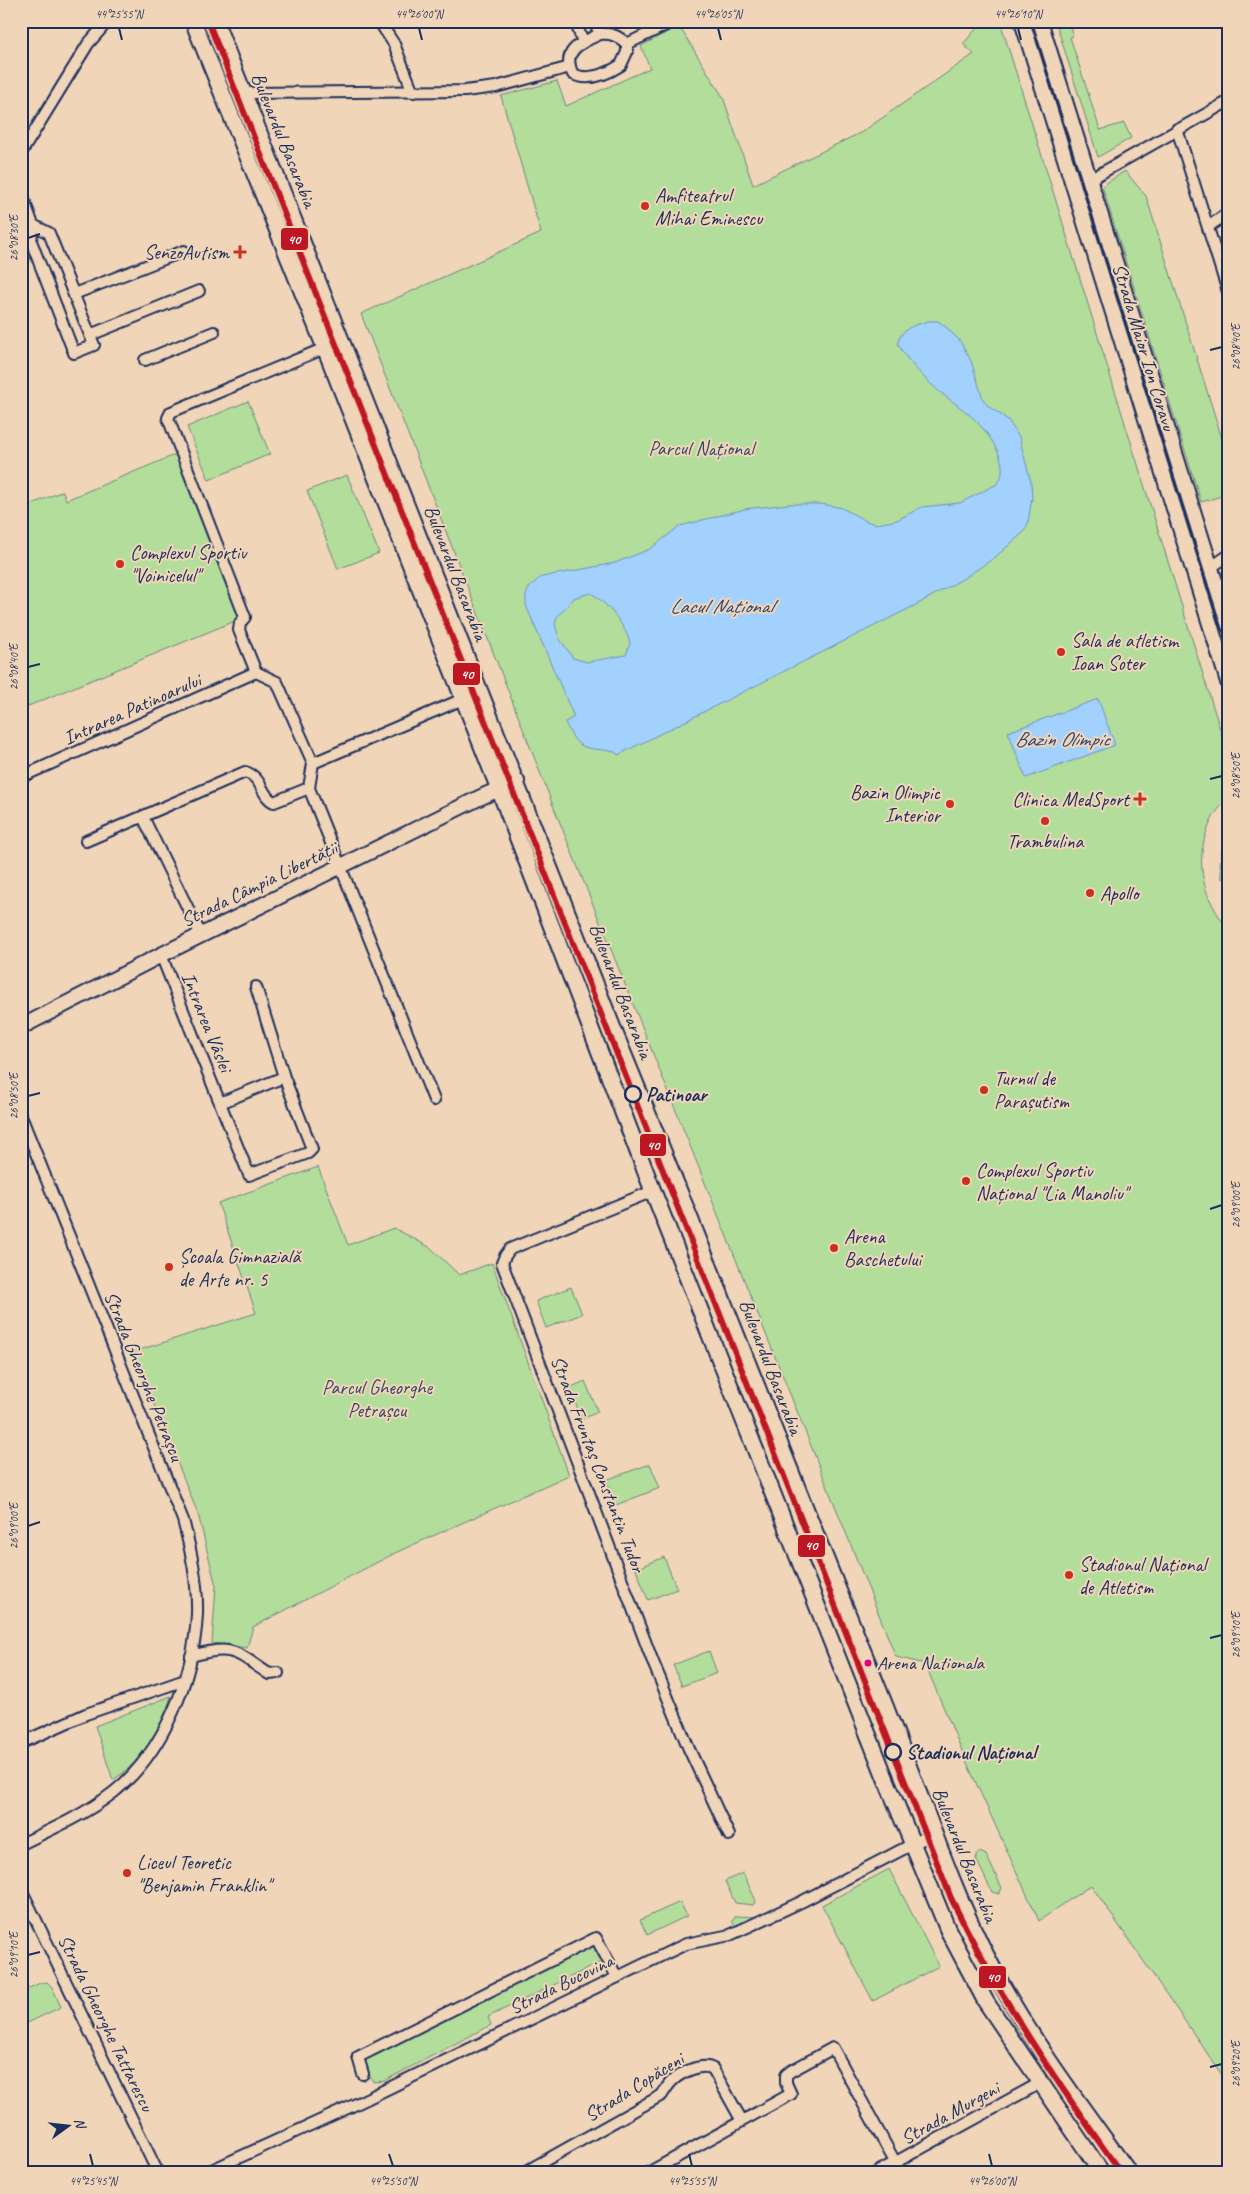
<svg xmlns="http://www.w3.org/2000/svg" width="1250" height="2194" viewBox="0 0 1250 2194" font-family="Caveat,sans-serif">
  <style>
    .green { fill: #b3dd9a; stroke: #67867c }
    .water { fill: #a2d1fe; stroke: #6c90be; fill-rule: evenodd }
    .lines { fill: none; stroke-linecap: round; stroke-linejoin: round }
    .street-casing { stroke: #1b2f5e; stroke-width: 14 }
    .secondary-casing { stroke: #1b2f5e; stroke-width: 18 }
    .primary-casing { stroke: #1b2f5e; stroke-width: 19 }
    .street { stroke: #f1d5b8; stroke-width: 10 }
    .secondary { stroke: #f1d5b8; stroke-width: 14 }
    .primary { stroke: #f1d5b8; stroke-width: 15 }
    .tram-1-casing { stroke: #f1d5b8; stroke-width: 10 }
    .tram-1 { stroke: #be1622; stroke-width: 6 }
    .ticks { fill: none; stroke: #1b2f5e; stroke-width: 2 }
    .poi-dot { fill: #c8321e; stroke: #f1d5b8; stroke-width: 2 }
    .stop-dot { fill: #f1d5b8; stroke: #1b2f5e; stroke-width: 2.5 }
    .bus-dot { fill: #e5007d; stroke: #f1d5b8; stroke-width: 2 }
    .labels { text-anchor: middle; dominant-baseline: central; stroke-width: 4; stroke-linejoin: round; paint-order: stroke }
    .bus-label { font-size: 19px; fill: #1b2f5e; stroke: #f1d5b8; text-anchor: start }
    .street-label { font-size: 20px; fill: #1b2f5e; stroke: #f1d5b8 }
    .poi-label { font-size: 20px; fill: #1b2f5e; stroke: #f1d5b8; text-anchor: start }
    .park-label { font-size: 20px; fill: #324967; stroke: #f1d5b8 }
    .stop-label { font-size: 20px; font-weight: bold; fill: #1b2f5e; stroke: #f1d5b8; text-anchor: start }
    .water-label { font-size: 21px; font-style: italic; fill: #2f4776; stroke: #f1d5b8 }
    .line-badge { stroke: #f1d5b8; stroke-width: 2 }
    .badge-label { font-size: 14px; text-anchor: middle; font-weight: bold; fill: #fff }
    .neatline { fill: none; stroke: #1b2f5e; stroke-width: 2 }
    .ticks-label { font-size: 12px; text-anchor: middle; fill: #1b2f5e }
  </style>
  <rect width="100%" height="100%" fill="#f1d5b8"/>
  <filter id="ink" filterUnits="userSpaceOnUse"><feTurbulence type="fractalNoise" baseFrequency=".02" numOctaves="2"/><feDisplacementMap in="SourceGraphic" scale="10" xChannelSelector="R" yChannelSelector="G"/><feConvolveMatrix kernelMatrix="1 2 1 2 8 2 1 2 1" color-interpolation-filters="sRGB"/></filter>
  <g filter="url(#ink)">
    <g class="green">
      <path d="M974,21H1000L1229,758C1229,767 1231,790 1228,797C1227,800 1223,803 1221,806C1216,812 1212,818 1209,826C1193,862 1204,901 1229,929V2085L1091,1885L1039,1921L971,1772L925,1664L896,1657L552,803L361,314L541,233L501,96L557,81L566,106L650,68L641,46L679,26L723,97L753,185L862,132L974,54L963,44L977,28L972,23Z"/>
      <path d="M1068,21L1073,36L1070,37L1100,130L1124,123L1131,138L1098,157L1057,26Z"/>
      <path d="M1037,42H1040L1082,172L1077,175L1035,44Z"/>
      <path d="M1125,171L1146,196L1229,461V494L1201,502L1102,186Z"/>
      <path d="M1085,196H1090L1137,354H1130L1083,197Z"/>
      <path d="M1142,364L1202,560L1197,561L1136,365Z"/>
      <path d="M248,401L270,454L209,480L187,427Z"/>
      <path d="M177,454L240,619L21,709V509L63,491L66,500Z"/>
      <path d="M347,475L379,553L338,569L307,491Z"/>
      <path d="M1207,578L1211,580L1229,637V657H1227L1202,579Z"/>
      <path d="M1223,844L1229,845V875L1222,879L1220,863Z"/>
      <path d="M318,1167L348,1245L394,1228L431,1248L459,1275L492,1263L569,1475L397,1552L253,1627L247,1648L212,1643L216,1586L198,1514L133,1352L256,1313L218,1203Z"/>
      <path d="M571,1287L582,1314L546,1328L536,1301Z"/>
      <path d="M585,1381L598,1412L582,1419L569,1388Z"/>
      <path d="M650,1464L660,1488L616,1505L606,1480Z"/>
      <path d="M664,1557L677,1589L648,1600L636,1569Z"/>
      <path d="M709,1651L717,1673L682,1686L673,1665Z"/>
      <path d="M171,1696C162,1728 142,1762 113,1780L95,1726Z"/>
      <path d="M980,1852L986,1855L1002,1888L999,1894L992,1892L976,1859L977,1854Z"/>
      <path d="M889,1869L939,1966L873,2001L822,1905Z"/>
      <path d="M743,1873L756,1901L753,1905L735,1903L725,1881Z"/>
      <path d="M680,1902L687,1916L647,1935L640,1920Z"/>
      <path d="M736,1916L759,1917L737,1928L732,1921Z"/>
      <path d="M596,1942L605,1960L488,2017L491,2025L384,2081L373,2082L361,2057Z"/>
      <path d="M47,1982L52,1987L61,2007L21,2026V1992L40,1983Z"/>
    </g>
    <g class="water">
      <path d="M929,321H938L946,327L960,341L971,361L983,399L988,406L1008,420L1019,437L1031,482L1032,497L1028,523L1024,532L994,558L966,577L916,605L618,755L615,752C585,746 579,754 565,722L574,717L527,608C523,593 529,585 542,577L615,563L650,549L680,526L745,509L788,504H821L842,508L866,521L877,524L897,520L922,507L960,503L997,484C1012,466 991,437 978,423C965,409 947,399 933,386C920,374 906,359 898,344C899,329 916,324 929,321ZM590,593C605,600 627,627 630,644L626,655L587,662L573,658L559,638L555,624L557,617L574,598Z"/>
      <path d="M1098,699L1115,745L1026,778L1008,732Z"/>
    </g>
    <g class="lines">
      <defs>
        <g id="street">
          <path d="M379,21L394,44L413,92"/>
          <path d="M575,21L583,42"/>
          <path d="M594,21L600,34"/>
          <path d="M600,34C612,33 618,36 627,44V52L621,65C607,74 589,82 573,74C560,51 582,42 600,34Z"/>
          <path d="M627,44L674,21"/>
          <path d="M244,93L465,91L496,87L570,67"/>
          <path d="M1177,129L1229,295"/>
          <path d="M21,153L88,44L108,21"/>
          <path d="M1089,180L1229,101"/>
          <path d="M21,192L33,225L31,241L74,353L94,345L49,233L33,225"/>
          <path d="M1208,227L1229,212"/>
          <path d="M74,294L184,251"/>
          <path d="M90,335L199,291"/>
          <path d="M325,348L171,412L168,418L245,617L240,623L239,630L256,672L277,682L313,763L309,788L434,1100"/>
          <path d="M145,360L214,332"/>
          <path d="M1210,568L1229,555"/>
          <path d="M313,763L463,699"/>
          <path d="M21,777L256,672"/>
          <path d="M143,817L201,935"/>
          <path d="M86,841L245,772C263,777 261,797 274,802L309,788"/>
          <path d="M161,955L220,1103"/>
          <path d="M256,987L284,1077L312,1149L308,1153L249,1175L220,1103L284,1077"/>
          <path d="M21,1116L183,1520C191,1551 198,1582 197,1614C194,1677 164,1752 114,1792C86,1814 53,1829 21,1844"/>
          <path d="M653,1191L510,1249L505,1256L502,1263L653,1662L689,1749L729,1835"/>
          <path d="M191,1656C234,1644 235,1652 269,1674L278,1673"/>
          <path d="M21,1743L86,1714L185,1680"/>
          <path d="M21,1889L158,2173"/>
          <path d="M363,2074L358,2057L596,1938L617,1977"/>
          <path d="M205,2173L350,2107L667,1953L686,1944L730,1935L801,1902L934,1833"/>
          <path d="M523,2173L662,2095C665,2090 668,2085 672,2081C680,2073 702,2062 713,2069L742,2121"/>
          <path d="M648,2173L791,2094L786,2083V2075L791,2071L833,2048L901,2173"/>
          <path d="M876,2173L1040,2083"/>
          <path d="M1228,2173L1229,2172"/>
        </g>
        <g id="secondary">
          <path d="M1022,21L1229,685"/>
          <path d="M1040,21L1229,626"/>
          <path d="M21,1027L161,955L479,798L517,781"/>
        </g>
        <g id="primary">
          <path d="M193,21L325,348L499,789L653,1191L885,1777L948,1930L986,2002L1102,2173"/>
          <path d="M215,21L616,1036C700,1239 779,1445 862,1649C884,1701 904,1754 924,1807C944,1860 964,1913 990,1963C1029,2038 1080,2105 1129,2173"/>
        </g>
      </defs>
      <use href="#street" class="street-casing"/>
      <use href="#secondary" class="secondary-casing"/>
      <use href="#primary" class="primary-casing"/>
      <use href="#street" class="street"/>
      <use href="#secondary" class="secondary"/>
      <use href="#primary" class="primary"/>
      <defs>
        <path id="tram-1" d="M208,21L951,1898C998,1996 1058,2084 1121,2173"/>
      </defs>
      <use href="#tram-1" class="tram-1-casing"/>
      <use href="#tram-1" class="tram-1"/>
    </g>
  </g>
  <path class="ticks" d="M119,28L122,40M419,28L422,40M718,28L721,40M1018,28L1021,40M28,238L40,234M1210,350L1222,347M28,667L40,664M1210,779L1222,776M28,1096L40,1093M1210,1209L1222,1205M28,1526L40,1522M1210,1638L1222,1635M28,1955L40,1952M1210,2067L1222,2064M90,2154L93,2166M389,2154L393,2166M689,2154L692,2166M989,2154L992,2166"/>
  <g class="poi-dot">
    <circle cx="645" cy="206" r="5"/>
    <path d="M237.5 244.5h5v5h5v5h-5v5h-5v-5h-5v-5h5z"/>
    <circle cx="120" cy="564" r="5"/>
    <circle cx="1061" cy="652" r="5"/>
    <path d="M1137.5 791.5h5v5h5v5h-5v5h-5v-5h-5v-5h5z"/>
    <circle cx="950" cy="804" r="5"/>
    <circle cx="1045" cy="821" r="5"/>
    <circle cx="1090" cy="893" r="5"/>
    <circle cx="984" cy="1090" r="5"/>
    <circle cx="966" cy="1181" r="5"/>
    <circle cx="834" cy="1248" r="5"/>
    <circle cx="169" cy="1267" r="5"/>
    <circle cx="1069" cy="1575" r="5"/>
    <circle cx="127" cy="1873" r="5"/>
  </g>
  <g class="stop-dot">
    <circle cx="633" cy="1094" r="8"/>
    <circle cx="893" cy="1752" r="8"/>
  </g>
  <circle class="bus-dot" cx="868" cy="1663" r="4.5"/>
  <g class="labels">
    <g class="bus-label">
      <text x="877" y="1663">Arena Nationala</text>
    </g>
    <g class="street-label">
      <text transform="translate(284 140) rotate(68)">Bulevardul Basarabia</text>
      <text transform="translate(1144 347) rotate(73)">Strada Maior Ion Coravu</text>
      <text transform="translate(456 573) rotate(69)">Bulevardul Basarabia</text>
      <text transform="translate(132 709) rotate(-24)">Intrarea Patinoarului</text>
      <text transform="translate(259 884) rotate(-26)">Strada Câmpia Libertății</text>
      <text transform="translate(621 991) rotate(69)">Bulevardul Basarabia</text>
      <text transform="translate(207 1022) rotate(68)">Intrarea Vâslei</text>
      <text transform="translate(771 1367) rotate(69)">Bulevardul Basarabia</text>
      <text transform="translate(144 1376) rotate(68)">Strada Gheorghe Petrașcu</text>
      <text transform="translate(598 1464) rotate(69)">Strada Fruntaș Constantin Tudor</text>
      <text transform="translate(965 1855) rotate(68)">Bulevardul Basarabia</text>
      <text transform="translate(561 1984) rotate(-26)">Strada Bucovina</text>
      <text transform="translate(106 2023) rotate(64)">Strada Gheorghe Tattarescu</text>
      <text transform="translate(634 2087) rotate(-32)">Strada Copăceni</text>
      <text transform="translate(950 2113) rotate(-29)">Strada Murgeni</text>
    </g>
    <g class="poi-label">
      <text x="655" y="195">Amfiteatrul<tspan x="655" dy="23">Mihai Eminescu</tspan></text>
      <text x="229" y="252" text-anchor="end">SenzoAutism</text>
      <text x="130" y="552">Complexul Sportiv<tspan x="130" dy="23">"Voinicelul"</tspan></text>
      <text x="1071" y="640">Sala de atletism<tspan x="1071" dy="23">Ioan Soter</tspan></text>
      <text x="940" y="792" text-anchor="end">Bazin Olimpic<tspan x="940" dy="23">Interior</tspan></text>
      <text x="1129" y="799" text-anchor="end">Clinica MedSport</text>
      <text x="1045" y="841" text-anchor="middle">Trambulina</text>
      <text x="1100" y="893">Apollo</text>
      <text x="994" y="1078">Turnul de<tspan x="994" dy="23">Parașutism</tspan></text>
      <text x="976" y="1170">Complexul Sportiv<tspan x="976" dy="23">Național "Lia Manoliu"</tspan></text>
      <text x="844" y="1236">Arena<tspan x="844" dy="23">Baschetului</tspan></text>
      <text x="179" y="1256">Școala Gimnazială<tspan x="179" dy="23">de Arte nr. 5</tspan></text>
      <text x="1079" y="1564">Stadionul Național<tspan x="1079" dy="23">de Atletism</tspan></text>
      <text x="137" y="1862">Liceul Teoretic<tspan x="137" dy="23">"Benjamin Franklin"</tspan></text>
    </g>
    <g class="park-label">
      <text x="701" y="448">Parcul Național</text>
      <text x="377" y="1387">Parcul Gheorghe<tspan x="377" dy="23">Petrașcu</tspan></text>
    </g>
    <g class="stop-label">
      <text x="646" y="1094">Patinoar</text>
      <text x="906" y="1752">Stadionul Național</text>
    </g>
    <g class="water-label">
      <text x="721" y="606">Lacul Național</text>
      <text x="1062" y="739">Bazin Olimpic</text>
    </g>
  </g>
  <g class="line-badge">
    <rect x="280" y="227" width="29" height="24" rx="5" fill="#be1622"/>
    <rect x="452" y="662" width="29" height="24" rx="5" fill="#be1622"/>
    <rect x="639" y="1133" width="28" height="24" rx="5" fill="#be1622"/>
    <rect x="797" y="1534" width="29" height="24" rx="5" fill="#be1622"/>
    <rect x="978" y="1965" width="29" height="24" rx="5" fill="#be1622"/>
  </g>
  <g class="badge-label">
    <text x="294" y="244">40</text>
    <text x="467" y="679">40</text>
    <text x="653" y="1150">40</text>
    <text x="811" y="1550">40</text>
    <text x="993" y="1982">40</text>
  </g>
  <rect width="1250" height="2194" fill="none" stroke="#f1d5b8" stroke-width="55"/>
  <g transform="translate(68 2126) rotate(75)" stroke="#f1d5b8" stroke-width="4" paint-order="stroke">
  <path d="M0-4L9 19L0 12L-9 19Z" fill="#1b2f5e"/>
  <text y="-8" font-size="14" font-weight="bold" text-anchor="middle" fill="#1b2f5e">N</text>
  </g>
  <rect x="28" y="28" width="1194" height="2138" class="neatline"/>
  <g class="ticks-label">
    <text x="119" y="18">44°25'55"N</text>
    <text x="419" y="18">44°26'00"N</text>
    <text x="718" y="18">44°26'05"N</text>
    <text x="1018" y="18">44°26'10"N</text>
    <text transform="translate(14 238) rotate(-90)" y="4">26°08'30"E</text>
    <text transform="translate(1236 347) rotate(-90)" y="4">26°08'40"E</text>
    <text transform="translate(14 667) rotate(-90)" y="4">26°08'40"E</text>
    <text transform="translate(1236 776) rotate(-90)" y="4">26°08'50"E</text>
    <text transform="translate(14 1096) rotate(-90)" y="4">26°08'50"E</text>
    <text transform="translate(1236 1205) rotate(-90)" y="4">26°09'00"E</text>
    <text transform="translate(14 1526) rotate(-90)" y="4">26°09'00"E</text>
    <text transform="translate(1236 1635) rotate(-90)" y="4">26°09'10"E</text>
    <text transform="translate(14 1955) rotate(-90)" y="4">26°09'10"E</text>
    <text transform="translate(1236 2064) rotate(-90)" y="4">26°09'20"E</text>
    <text x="93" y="2185">44°25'45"N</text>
    <text x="393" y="2185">44°25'50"N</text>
    <text x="692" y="2185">44°25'55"N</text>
    <text x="992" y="2185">44°26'00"N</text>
  </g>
</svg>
